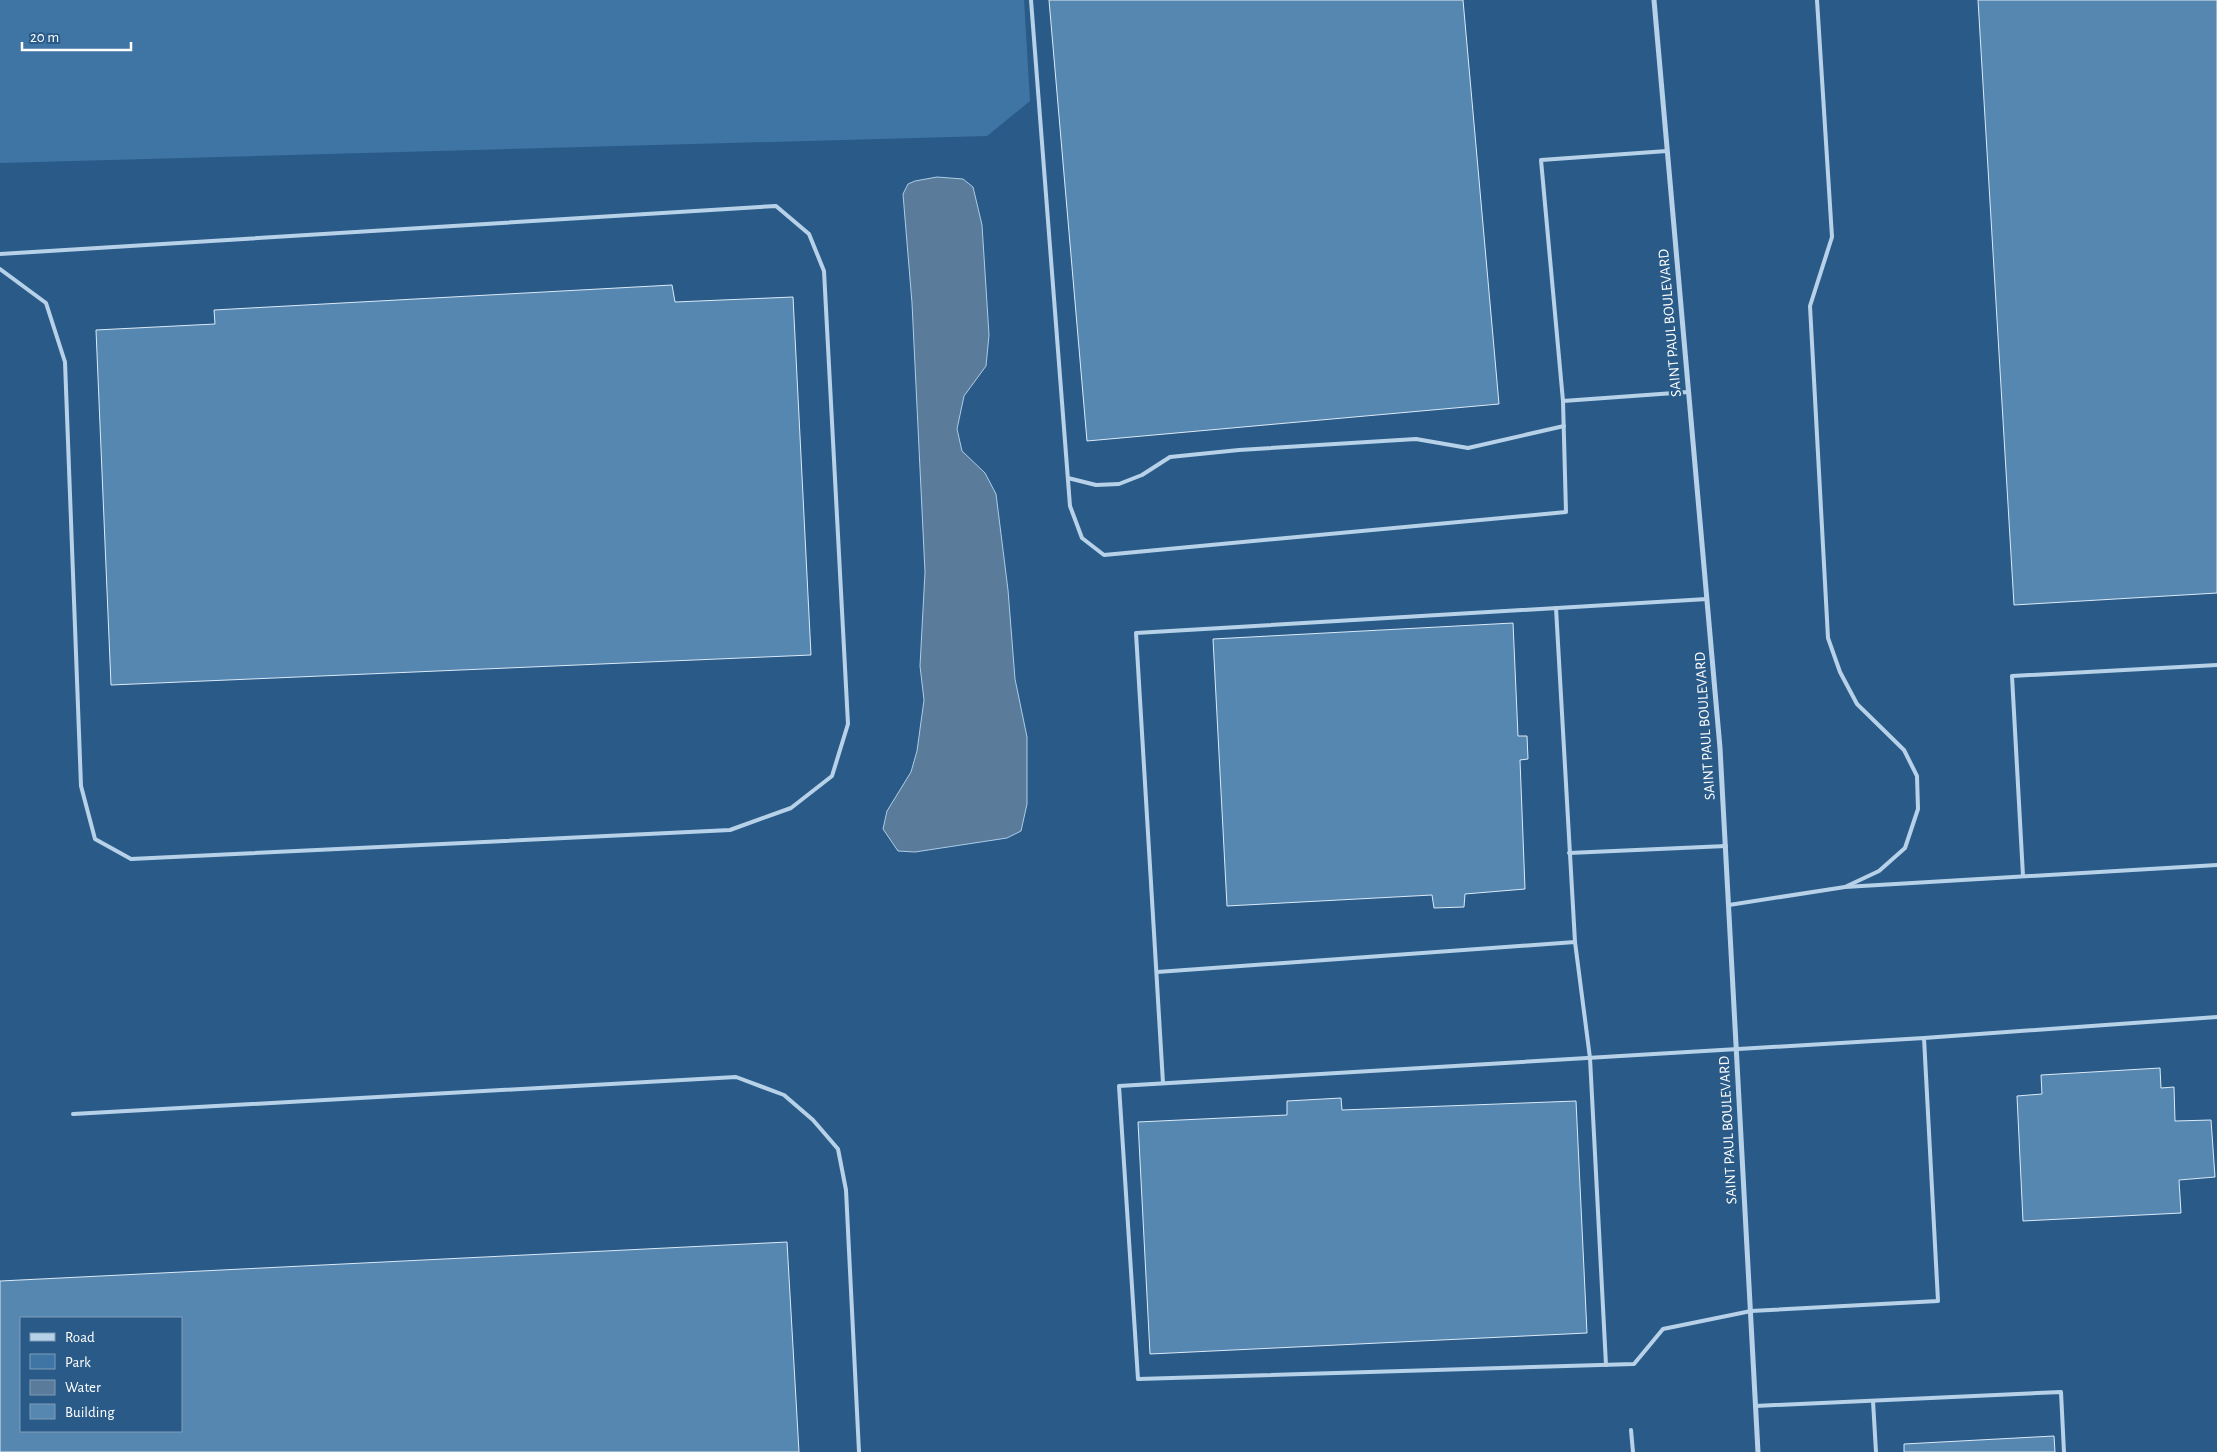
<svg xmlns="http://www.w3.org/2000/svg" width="2217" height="1452" viewBox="0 0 2217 1452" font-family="'Alegreya Sans',sans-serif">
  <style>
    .green { fill: #3f75a4 }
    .water { fill: #5a7b99; stroke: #accde8 }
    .building { fill: #5687b1; stroke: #dbeaf7; fill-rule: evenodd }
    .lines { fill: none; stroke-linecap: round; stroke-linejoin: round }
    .service { stroke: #b7d2e8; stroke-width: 4 }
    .minor { stroke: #b7d2e8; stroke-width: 5 }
    .labels { text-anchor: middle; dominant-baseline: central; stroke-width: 4.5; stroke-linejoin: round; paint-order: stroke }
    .street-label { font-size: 15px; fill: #fff; stroke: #2a5b88 }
  </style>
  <rect width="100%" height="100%" fill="#2a5b88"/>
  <path class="green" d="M0,0H1024L1030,101L987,136L0,163Z"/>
  <path class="water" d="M937,177L963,179L973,187L982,225L989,335L986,366L964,396L957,429L962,451L985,473L996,494L1008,590L1015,679L1027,737V804L1021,831L1007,838L915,852L898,851L883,829L887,811L911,772L917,751L924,700L920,666L925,572L912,303L903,194L908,184L915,181Z"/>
  <g class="building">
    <path d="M1049,0H1463L1499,404L1087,441Z"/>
    <path d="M1978,0H2217V593L2014,605Z"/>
    <path d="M672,285L675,302L793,297L811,655L111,685L96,330L215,324L214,310Z"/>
    <path d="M1513,623L1518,736H1527L1528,759L1520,760L1525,889L1465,894L1464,907L1434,908L1432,895L1227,906L1213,639Z"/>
    <path d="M2160,1068L2161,1088L2174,1087L2175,1121L2211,1120L2215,1177L2179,1180L2181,1213L2023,1221L2017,1096L2042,1094L2041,1075Z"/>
    <path d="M1341,1098L1342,1110L1576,1101L1587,1333L1150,1354L1138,1122L1287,1115V1101Z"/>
    <path d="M787,1242L799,1452H0V1281ZM21,1318H181V1431H21Z"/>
    <path d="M2054,1436L2055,1452H1904V1444Z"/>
  </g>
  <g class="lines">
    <g class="service">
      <path d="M1031,0L1070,506L1082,538L1104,555L1566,512L1563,401"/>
      <path d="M1817,0L1832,237L1810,306L1828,638L1840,672L1857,704L1904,750L1917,776L1918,809L1905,848L1879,871L1845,887"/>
      <path d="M1667,151L1541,160L1563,401L1688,392"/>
      <path d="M0,254L776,206L809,234L824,271L848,724L832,776L791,808L730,830L131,859L95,839L81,786L65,362L46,303L0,269"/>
      <path d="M1068,478L1096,485L1119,484L1142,475L1170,457L1239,450L1416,439L1468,448L1564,426"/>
      <path d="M1569,853L1726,846"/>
      <path d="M2023,876L2012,676L2217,665"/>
      <path d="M1729,905L1845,887L2217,865"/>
      <path d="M1575,942L1590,1058L1606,1365"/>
      <path d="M1157,972L1575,942L1556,608"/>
      <path d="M1924,1038L1938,1301L1751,1311L1663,1329L1634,1364L1138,1379L1119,1086L1924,1038L2217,1017"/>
      <path d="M1163,1083L1136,633L1707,599"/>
      <path d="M73,1114L736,1077L784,1095L813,1120L838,1149L846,1190L859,1452"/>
      <path d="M1873,1401L1876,1452"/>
      <path d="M1755,1406L2061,1392L2064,1452"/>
      <path d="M1631,1430L1633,1452"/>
    </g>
    <path class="minor" d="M1654,0L1720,748L1758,1452"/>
  </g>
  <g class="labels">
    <g class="street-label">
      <text transform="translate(1670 323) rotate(-95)">SAINT PAUL BOULEVARD</text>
      <text transform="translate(1705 726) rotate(-94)">SAINT PAUL BOULEVARD</text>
      <text transform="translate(1728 1130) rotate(-93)">SAINT PAUL BOULEVARD</text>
    </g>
  </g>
  <rect x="20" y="1317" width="162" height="115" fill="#2a5b88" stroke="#7f9db8"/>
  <rect x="30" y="1333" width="25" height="8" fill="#b7d2e8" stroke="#7f9db8"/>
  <text x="65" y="1342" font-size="15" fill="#ffffff">Road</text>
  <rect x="30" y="1354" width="25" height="15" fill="#3f75a4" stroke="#7f9db8"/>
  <text x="65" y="1367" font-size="15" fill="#ffffff">Park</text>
  <rect x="30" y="1380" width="25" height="15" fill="#5a7b99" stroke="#7f9db8"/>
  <text x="65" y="1392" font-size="15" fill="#ffffff">Water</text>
  <rect x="30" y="1404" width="25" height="15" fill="#5687b1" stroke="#7f9db8"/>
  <text x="65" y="1417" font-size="15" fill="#ffffff">Building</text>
  <path d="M22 42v8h109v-8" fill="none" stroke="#ffffff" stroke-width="2.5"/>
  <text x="30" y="42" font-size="15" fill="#ffffff" stroke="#2a5b88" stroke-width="4" paint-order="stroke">20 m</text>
</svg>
